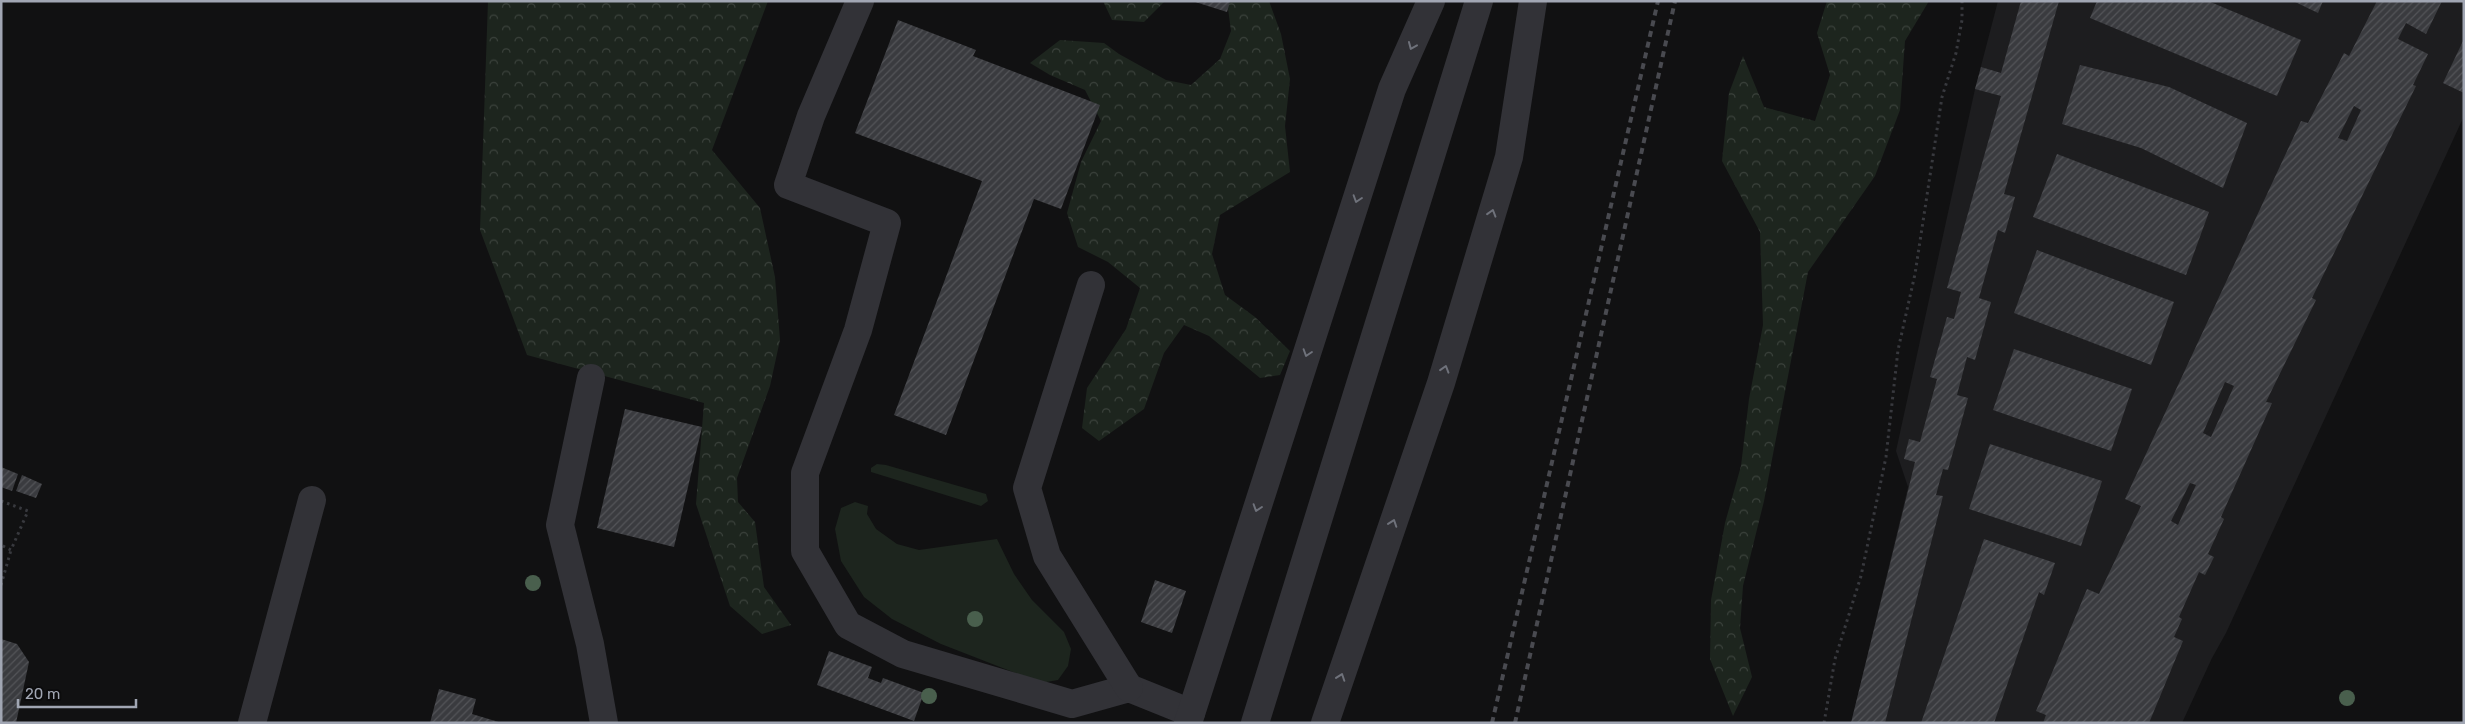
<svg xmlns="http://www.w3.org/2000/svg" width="2465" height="724" viewBox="0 0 2465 724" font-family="Rubik,sans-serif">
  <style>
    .built { fill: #1d1d1f }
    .grass { fill: #1d251e }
    .forest { fill: url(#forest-crowns) }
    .building { fill: url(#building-hatch); fill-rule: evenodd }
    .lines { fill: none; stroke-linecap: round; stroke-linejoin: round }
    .path { stroke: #38393e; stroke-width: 3; stroke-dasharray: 2.5 4; stroke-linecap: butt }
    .minor { stroke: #323237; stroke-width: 28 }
    .rail { stroke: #494a50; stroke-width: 4; stroke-dasharray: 6 5; stroke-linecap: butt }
    .tree { fill: #495f4d }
    .oneway { stroke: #6f727b }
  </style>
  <defs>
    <pattern id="forest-crowns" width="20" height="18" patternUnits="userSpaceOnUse" patternTransform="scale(1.25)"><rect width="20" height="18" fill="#1d251e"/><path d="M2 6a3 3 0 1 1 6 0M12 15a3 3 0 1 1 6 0" fill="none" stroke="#3b423c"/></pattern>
    <pattern id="building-hatch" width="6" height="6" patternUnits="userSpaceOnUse" patternTransform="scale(1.25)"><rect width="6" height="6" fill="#3a3b3f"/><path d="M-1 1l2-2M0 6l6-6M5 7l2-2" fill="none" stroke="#535458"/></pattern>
  </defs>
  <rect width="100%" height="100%" fill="#111112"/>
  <path class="built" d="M1998,1H2464V116L2226,633L2212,658L2182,723H1851L1908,487L1896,451L1975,89Z"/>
  <g class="grass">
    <path d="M877,464L886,465L986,494L988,501L981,506L871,472V468Z"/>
    <path d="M855,502L868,506L867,514L876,529L897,544L919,550L997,539L1014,574L1032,600L1064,632L1071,649L1068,666L1058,680L1041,683L941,644L892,619L864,597L841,561L835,529L841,508Z"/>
  </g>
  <g class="forest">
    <path d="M488,1H768L712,150L760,208L775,277L780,340L770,386L737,478L738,502L755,522L764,587L791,625L762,634L730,606L696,504L704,403L527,355L480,230Z"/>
    <path d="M1103,1H1165L1144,22L1112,20Z"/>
    <path d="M1227,1H1269L1281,34L1290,79L1285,126L1290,172L1220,215L1212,254L1225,295L1255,317L1290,351L1280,375L1260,378L1209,336L1184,325L1164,353L1144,409L1099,441L1082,428L1087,388L1126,329L1140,288L1108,262L1078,247L1067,213L1081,162L1101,121L1085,90L1050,75L1030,63L1060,40L1104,43L1119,54L1166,80L1191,85L1220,59L1231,31Z"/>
    <path d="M1827,1H1929L1905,41L1900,110L1875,176L1808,272L1764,501L1743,586L1740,628L1752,677L1733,716L1710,659L1711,600L1725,523L1741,466L1749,399L1763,325L1760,232L1722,161L1729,93L1743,56L1764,107L1815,121L1830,75L1817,33Z"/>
  </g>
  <g class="building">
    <path d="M1192,1H1230L1227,12Z"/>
    <path d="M2021,1H2059L2004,194L2015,197L2005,233L1998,230L1979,298L1991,302L1975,360L1967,357L1957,395L1968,398L1948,470L1943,469L1936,495L1943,496L1885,723H1851L1915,462L1904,459L1909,439L1920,442L1937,379L1930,377L1947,317L1954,319L1961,292L1947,288L2001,96L1975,89L1981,67L2001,73Z"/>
    <path d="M2097,1H2208L2301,40L2277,96L2090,18Z"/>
    <path d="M2293,1H2323L2318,13Z"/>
    <path d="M2377,1H2442L2426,34L2406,23L2398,39L2428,54L2413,85L2416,86L2312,298L2316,300L2266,402L2272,403L2221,517L2224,519L2208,554L2214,557L2205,575L2199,572L2179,617L2182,619L2174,637L2183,641L2149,723H2043L2046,715L2036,711L2087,589L2099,594L2141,506L2125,499L2301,121L2308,123L2344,53L2349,56ZM2354,106L2361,110L2347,141L2338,138ZM2225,382L2234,386L2211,437L2203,433ZM2190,483L2196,485L2178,525L2171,521Z"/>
    <path d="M898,20L976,50L973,56L1100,105L1061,209L1034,199L946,435L894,415L982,181L855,133Z"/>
    <path d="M2464,39V93L2443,83Z"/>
    <path d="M2080,65L2169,87L2247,123L2223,188L2141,148L2062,124Z"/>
    <path d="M2057,154L2209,212L2186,275L2033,217Z"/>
    <path d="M2037,250L2174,302L2151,365L2014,313Z"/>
    <path d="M2014,349L2132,389L2111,451L1993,410Z"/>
    <path d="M625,409L702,427L674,547L597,528Z"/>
    <path d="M1990,444L2102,481L2081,546L1969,509Z"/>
    <path d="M1,467L18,474L12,491L1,487Z"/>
    <path d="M22,475L42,484L36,498L16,491Z"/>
    <path d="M1984,539L2055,563L2044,595L2039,592L1994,723H1921Z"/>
    <path d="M1155,580L1186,591L1172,633L1141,622Z"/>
    <path d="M1,639L17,644L29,662L16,723H1Z"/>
    <path d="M829,651L872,667L868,678L881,683L883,678L924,693L914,721L817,685Z"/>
    <path d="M439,689L476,699L472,714L502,723H430Z"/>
  </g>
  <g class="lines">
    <g class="path">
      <path d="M1,501L28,511L11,550L1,545"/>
      <path d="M1,585L11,550"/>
      <path d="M1824,723L1835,659L1861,576L1886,457L1898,350L1915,274L1942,97L1956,53L1962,20V1"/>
    </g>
    <g class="minor">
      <path d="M860,1L811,116L788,185L887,223L858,330L805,473V551L848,625L903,654L1072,704L1129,688L1191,713"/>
      <path d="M1091,285L1027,488L1047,556L1129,688"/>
      <path d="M591,378L560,525L590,644L604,723"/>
      <path d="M252,723L312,500"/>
      <path d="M1188,723L1392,89L1431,1"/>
      <path d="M1255,723L1479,1"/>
      <path d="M1325,723L1441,383L1509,157L1533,1"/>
    </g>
    <g class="rail">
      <path d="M1492,723L1658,1"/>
      <path d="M1515,723L1675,1"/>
    </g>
  </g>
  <g class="tree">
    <circle cx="533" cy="583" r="8"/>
    <circle cx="975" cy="619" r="8"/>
    <circle cx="929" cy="696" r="8"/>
    <circle cx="2347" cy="698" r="8"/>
  </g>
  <defs><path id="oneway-chevron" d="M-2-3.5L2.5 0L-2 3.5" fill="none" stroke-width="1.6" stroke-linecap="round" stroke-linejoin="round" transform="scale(1.25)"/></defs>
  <g class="oneway">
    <use href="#oneway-chevron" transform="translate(1412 46) rotate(113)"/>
    <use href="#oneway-chevron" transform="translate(1357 199) rotate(108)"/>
    <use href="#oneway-chevron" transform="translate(1492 213) rotate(-73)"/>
    <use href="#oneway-chevron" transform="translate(1307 353) rotate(108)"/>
    <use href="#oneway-chevron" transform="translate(1445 369) rotate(-73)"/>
    <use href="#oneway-chevron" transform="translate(1257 508) rotate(108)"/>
    <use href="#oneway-chevron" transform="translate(1393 523) rotate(-71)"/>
    <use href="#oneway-chevron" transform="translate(1341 677) rotate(-71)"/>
  </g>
  <rect width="2465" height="724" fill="none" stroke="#a1a6b3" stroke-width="5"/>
  <path d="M18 699v8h118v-8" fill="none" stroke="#a1a6b3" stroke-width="2.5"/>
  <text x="25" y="699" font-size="15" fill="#a1a6b3" stroke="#0c0c0d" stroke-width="4" paint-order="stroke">20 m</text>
</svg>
